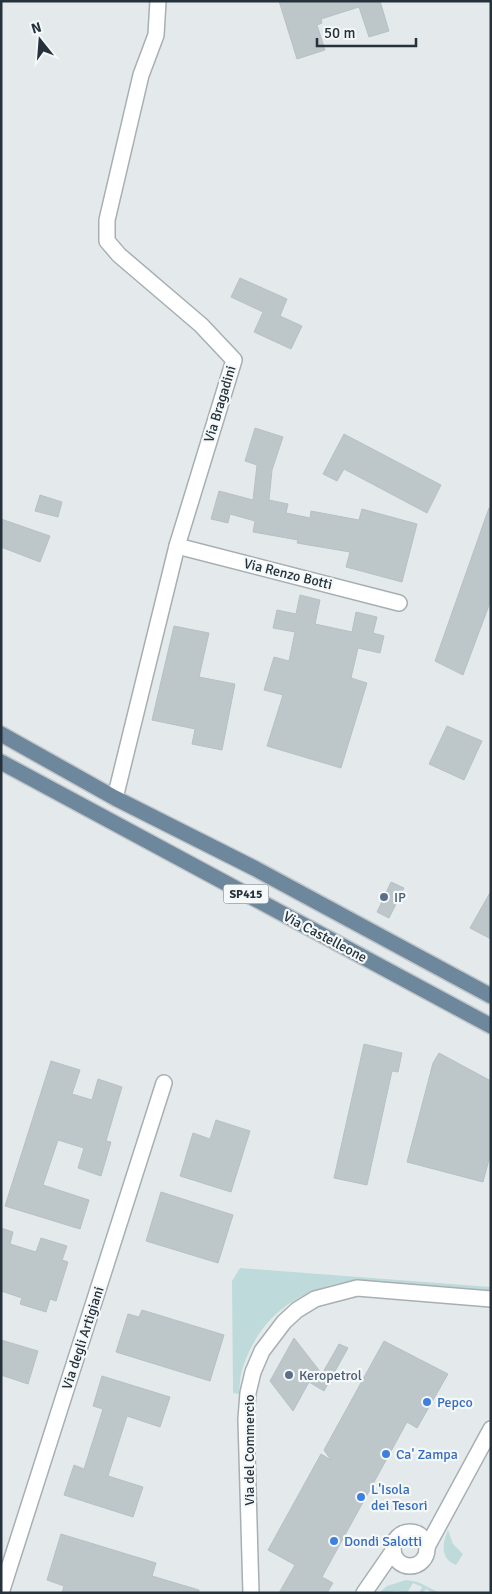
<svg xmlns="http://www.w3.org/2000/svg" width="492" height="1594" viewBox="0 0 492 1594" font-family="Signika,sans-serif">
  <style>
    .green { fill: #bfdada }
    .building { fill: #bdc6c9; stroke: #b7c1c5 }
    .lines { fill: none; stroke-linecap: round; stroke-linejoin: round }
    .minor-casing { stroke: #a7afb3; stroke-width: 18 }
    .major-casing { stroke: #c2c6c8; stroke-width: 18 }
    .minor { stroke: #fff; stroke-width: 15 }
    .major { stroke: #6d879c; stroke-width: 15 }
    .service-dot { fill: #5c6f8a; stroke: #f4f8f9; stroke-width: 2 }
    .shop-dot { fill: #3f7fe0; stroke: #f4f8f9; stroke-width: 2 }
    .labels { text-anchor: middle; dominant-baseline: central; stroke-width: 4.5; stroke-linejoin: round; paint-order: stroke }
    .shield { fill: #f4f8f9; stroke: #636d74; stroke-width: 1 }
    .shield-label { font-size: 12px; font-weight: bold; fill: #25323b }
    .street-label { font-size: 14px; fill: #25323b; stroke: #f4f8f9 }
    .service-label { font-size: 14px; fill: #4e5e75; stroke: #f4f8f9; text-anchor: start }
    .shop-label { font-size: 14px; fill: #366cbe; stroke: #f4f8f9; text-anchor: start }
  </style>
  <rect width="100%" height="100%" fill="#e4eaec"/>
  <g class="green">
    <path d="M240,1268L491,1287V1291L352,1281C299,1289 261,1314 243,1367C240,1375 240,1385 239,1394L233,1393L232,1281Z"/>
    <path d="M448,1530L453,1544L463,1554L456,1565C440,1559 442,1543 448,1530Z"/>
    <path d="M406,1580L418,1582L440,1593H433L426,1589L423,1593H419L422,1587L413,1583L407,1593L397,1591L379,1593L387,1586Z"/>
  </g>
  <g class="building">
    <path d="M279,1H380L389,31L369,37L359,7L321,19L322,23L317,25L325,50L297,59Z"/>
    <path d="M240,278L287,299L280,316L302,326L291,349L254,332L263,312L231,297Z"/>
    <path d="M255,428L283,437L272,470L269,500L288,504L286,513L310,518L311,511L359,520L362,509L417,524L402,582L346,567L350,552L297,543L298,540L253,532L255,521L230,514L228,523L211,519L219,491L253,500L257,465L245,461Z"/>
    <path d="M344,434L441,485L427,513L344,469L337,481L323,474Z"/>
    <path d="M40,495L62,502L58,517L35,511Z"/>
    <path d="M489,508H491V600L463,675L435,661Z"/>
    <path d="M1,519L50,536L40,562L1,547Z"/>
    <path d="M300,595L320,600L315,624L352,632L356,612L377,617L373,633L384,636L380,653L358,648L351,678L367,683L341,768L267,746L283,695L264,690L274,657L289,661L295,632L273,628L277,610L296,614Z"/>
    <path d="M174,626L209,633L199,677L235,684L222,750L192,744L195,729L152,720Z"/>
    <path d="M447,726L482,741L464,780L429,764Z"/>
    <path d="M391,882L404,888L389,918L377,912Z"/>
    <path d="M491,891V939L470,928Z"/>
    <path d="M364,1044L402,1053L398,1072L392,1071L367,1185L334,1178Z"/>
    <path d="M439,1053L491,1081V1152L483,1182L407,1162L433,1063Z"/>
    <path d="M51,1061L80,1070L72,1094L92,1100L98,1079L122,1087L106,1141L111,1142L101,1176L78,1168L84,1148L58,1140L43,1185L89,1200L80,1229L5,1206Z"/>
    <path d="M216,1120L250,1131L231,1192L180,1176L193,1133L210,1139Z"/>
    <path d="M161,1192L233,1215L218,1263L146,1241Z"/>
    <path d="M1,1228L13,1232L10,1244L36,1252L41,1238L67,1246L62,1260L68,1262L56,1301L50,1299L46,1312L20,1304L22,1298L1,1291Z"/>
    <path d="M142,1310L224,1335L210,1381L116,1352L128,1314L139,1317Z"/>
    <path d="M294,1338L322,1374L339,1344L348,1348L324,1391L309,1382L293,1411L270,1381Z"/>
    <path d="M1,1340L38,1351L28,1384L1,1375Z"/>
    <path d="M384,1341L448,1374L417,1428L407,1422L322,1577L333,1583L327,1593H279L295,1565L268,1550L321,1454L331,1460L324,1450Z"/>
    <path d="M102,1376L170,1397L160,1427L127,1416L108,1476L143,1487L133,1517L64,1495L74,1465L84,1469L103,1409L93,1406Z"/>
    <path d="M61,1534L156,1563L152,1576L199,1590V1593H62L64,1586L47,1580Z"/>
  </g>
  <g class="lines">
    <defs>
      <g id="minor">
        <path d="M177,546L399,603"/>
        <path d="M115,798L177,546L234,360L201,325L119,255L107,241V220L141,75L156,35L158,1"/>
        <circle cx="410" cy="1549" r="17"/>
        <path d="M427,1547L491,1429"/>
        <path d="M1,1593L164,1083"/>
        <path d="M251,1593L246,1419L248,1393L253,1372L262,1351L284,1322L297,1310L315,1299L357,1288L491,1299"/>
        <path d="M364,1593L393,1551"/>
      </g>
      <g id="major">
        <path d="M1,734L115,798L256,869L491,996"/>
        <path d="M1,762L491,1026"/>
      </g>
    </defs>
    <use href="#minor" class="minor-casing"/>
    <use href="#major" class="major-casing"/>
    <use href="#minor" class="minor"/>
    <use href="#major" class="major"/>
  </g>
  <g class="service-dot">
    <circle cx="384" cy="897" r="5"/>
    <circle cx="289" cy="1375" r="5"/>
  </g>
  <g class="shop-dot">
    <circle cx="427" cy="1402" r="5"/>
    <circle cx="386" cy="1454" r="5"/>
    <circle cx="361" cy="1497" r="5"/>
    <circle cx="334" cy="1541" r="5"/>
  </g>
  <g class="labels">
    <rect class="shield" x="223.5" y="884.5" width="45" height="19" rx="4"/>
    <g class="shield-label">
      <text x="246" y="894">SP415</text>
    </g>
    <g class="street-label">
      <text transform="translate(220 404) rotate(-73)">Via Bragadini</text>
      <text transform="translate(288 574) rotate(14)">Via Renzo Botti</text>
      <text transform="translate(325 937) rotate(28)">Via Castelleone</text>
      <text transform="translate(83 1338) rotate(-72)">Via degli Artigiani</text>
      <text transform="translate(249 1450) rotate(-90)">Via del Commercio</text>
    </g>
    <g class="service-label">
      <text x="394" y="897">IP</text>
      <text x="299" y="1375">Keropetrol</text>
    </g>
    <g class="shop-label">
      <text x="437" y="1402">Pepco</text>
      <text x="396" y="1454">Ca' Zampa</text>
      <text x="371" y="1489">L'Isola<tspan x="371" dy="16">dei Tesori</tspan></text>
      <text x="344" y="1541">Dondi Salotti</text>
    </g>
  </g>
  <rect width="492" height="1594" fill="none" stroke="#25323b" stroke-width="5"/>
  <g transform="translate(40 40) rotate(343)" stroke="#f4f8f9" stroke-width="4" paint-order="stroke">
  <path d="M0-4L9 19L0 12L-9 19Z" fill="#25323b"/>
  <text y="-8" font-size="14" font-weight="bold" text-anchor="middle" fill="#25323b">N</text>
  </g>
  <path d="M317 38v8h99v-8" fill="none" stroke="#25323b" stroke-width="2.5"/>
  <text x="324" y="38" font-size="15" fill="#25323b" stroke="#f4f8f9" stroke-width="4" paint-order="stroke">50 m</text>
</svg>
